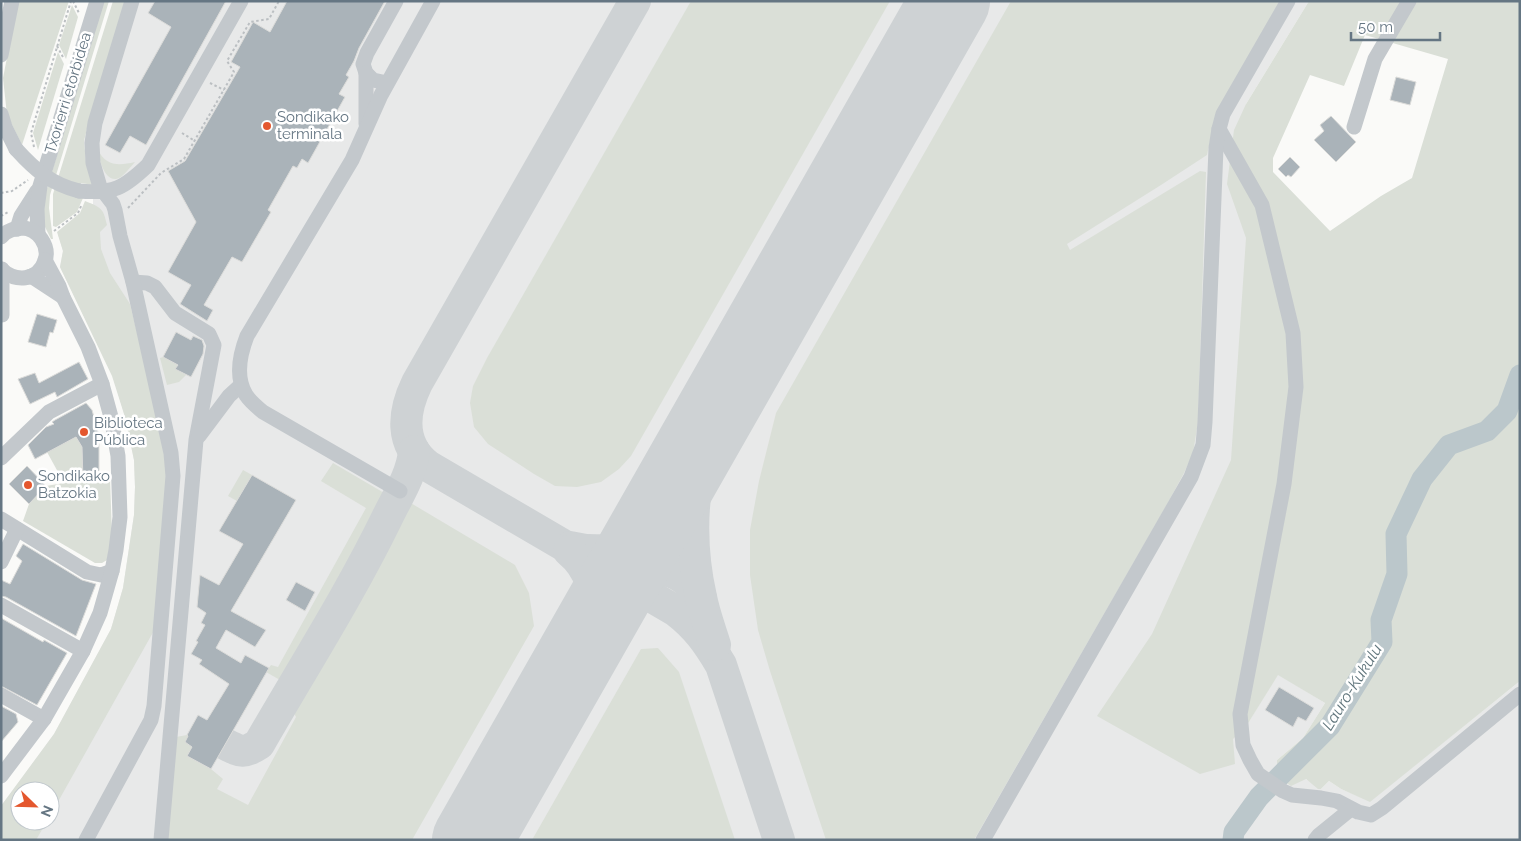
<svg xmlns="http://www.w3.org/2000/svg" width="1521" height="841" viewBox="0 0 1521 841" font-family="Raleway,sans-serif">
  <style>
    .built { fill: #e8e9e9; fill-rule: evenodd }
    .green { fill: #dadfd7; fill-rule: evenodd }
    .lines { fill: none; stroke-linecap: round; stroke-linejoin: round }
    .river { stroke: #bbc7cb; stroke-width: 21 }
    .taxiway { stroke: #ced2d4; stroke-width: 32 }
    .runway { stroke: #ced2d4; stroke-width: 80 }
    .building { fill: #aab3b9; stroke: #dcdcda }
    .path { stroke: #bbbfc2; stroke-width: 2; stroke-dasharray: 2.5 2.5; stroke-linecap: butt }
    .minor { stroke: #c3c8cc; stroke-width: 15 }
    .minor-bridge { stroke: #c3c8cc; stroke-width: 15 }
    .poi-dot { fill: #e4572e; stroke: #fff; stroke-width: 2 }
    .labels { text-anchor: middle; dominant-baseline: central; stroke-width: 5; stroke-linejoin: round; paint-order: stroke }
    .street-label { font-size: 15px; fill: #657683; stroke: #fff }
    .poi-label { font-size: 15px; fill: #657683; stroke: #fff; text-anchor: start }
    .water-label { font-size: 16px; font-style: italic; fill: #60757c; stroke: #fff }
  </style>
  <rect width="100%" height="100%" fill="#fafaf8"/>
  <path class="built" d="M125,1H1309L1246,104L1250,165L1248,723L1278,674L1325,703L1303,738L1277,760L1321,789L1329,781L1341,789L1370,801L1520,681V840H1V806L54,734L111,629L123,588L134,515L135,487L134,460L125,417L113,376L60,267L63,251L58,234L93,204V185L86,161L84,141L91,113ZM20,791H50V821H20Z"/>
  <g class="green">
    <path d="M18,1H69L22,145L7,115L3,78Z"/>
    <path d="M103,1H109L50,195L49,208L53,239H51L43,223L45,195Z"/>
    <path d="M113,1H125L91,113L84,141L86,161L93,185L81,183L78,197L83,198L77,212L56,227L53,226V194Z"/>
    <path d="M691,1H890L631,456L619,469L601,482L577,487L555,486L534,474L488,444L474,427L470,403L473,386L487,358Z"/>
    <path d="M1011,1H1281L1213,127L1207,155L1161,185L1067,244L1070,250L1200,171L1206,172L1198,422L1193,453L1184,473L1165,508L974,840H826L770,671L758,630L750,575V530L759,481L776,413Z"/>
    <path d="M1309,1H1520V681L1370,802L1341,789L1329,781L1321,789H1318L1306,779L1291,786L1277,776V760L1303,738L1325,703L1278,675L1247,725L1233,739L1235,764L1200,774L1097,716L1152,634L1231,460L1246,238L1227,184L1234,130L1246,104ZM1365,35L1448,59L1412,178L1381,196L1330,231L1273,172V158L1310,75L1344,86Z"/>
    <path d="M72,5L78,17L66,59L59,45Z"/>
    <path d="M58,52L64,64L38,150L33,133Z"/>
    <path d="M98,150C106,166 118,166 135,162C130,167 123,178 116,179C104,180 99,159 98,150Z"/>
    <path d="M85,201C102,208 103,208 107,225L100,232L101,249L110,273L130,304L166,451L168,476L156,627L50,816V791H20V821H47L36,840H1V806L54,734L111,629L123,588L134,515L135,487L134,460L125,417L112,376L60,267L63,251L57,232L80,213Z"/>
    <path d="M163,357L178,365L176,369L186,375L179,382L167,385L160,358Z"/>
    <path d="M76,437L82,447L83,481L110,478L112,535L107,560L102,563H95L23,521L29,504L46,486L64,483L47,452Z"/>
    <path d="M333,463L391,497L341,592L287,684L266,672L271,665L278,667L366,508L321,481Z"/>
    <path d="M243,470L252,475L237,501L228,496Z"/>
    <path d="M404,499L515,565L529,593L534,626L412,840H168L176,737L187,735L188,736L192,747L187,756L211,769L223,779L217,789L248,805L296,717L290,705L354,594Z"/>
    <path d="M658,648L679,672L735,840H532L641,649Z"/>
  </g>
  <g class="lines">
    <path class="river" d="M1233,840L1234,832L1259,797L1330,726L1382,642L1381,620L1397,574L1396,534L1422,479L1449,445L1487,431L1507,411L1520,375"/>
    <g class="taxiway">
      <path d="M635,1L417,383C403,412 399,444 428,466L676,611C697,627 708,643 721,665L779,840"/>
      <path d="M570,547C594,553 624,552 643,535C649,528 654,519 659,512"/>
      <path d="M569,551C589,567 600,597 593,622C592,627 589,632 588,637"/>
      <path d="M614,591C643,562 678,561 701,598"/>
      <path d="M715,645C710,629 704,613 701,597C691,553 690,503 702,460C709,435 719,411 730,388"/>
      <path d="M225,744C241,752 244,754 259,744C302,669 349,596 387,518C397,497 412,475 414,451"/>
    </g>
    <path class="runway" d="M472,840L950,1"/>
  </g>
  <g class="building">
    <path d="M155,1H226L146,145L130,136L120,153L105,145L171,27L148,13Z"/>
    <path d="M287,1H385L359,48L354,61L346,75L349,77L339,94L345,97L308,163L302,159L297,168L293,166L268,210L271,212L242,262L232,257L204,305L213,310L207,321L180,304L191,285L168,272L196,222L168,171L185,161L240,67L231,62L253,22L270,32Z"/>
    <path d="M1396,77L1416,82L1410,105L1390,100Z"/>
    <path d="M1331,116L1356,142L1336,162L1314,140L1324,131L1320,125Z"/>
    <path d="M1290,157L1300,167L1291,177L1288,175L1286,177L1278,169Z"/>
    <path d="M37,314L57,320L53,333L50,332L46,347L28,342Z"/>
    <path d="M176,332L191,340L193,336L202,340L204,346L203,354L191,377L175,369L178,365L163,357Z"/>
    <path d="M79,362L88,379L57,397L55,392L30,404L18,379L35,373L39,383Z"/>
    <path d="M86,403L92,410L97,428H96L102,439L99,442V479L83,481L82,447L76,437L35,459L28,445L46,427L54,424L52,422L55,420Z"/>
    <path d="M27,466L46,486L29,504L9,484Z"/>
    <path d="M252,475L296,500L231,611L266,630L255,647L226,630L216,648L241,663L245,655L269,668L211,769L187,756L192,747L185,742L188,736L187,735L198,715L207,720L229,684L199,664L202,660L191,654L198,642L196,641L205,625L201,623L206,613L197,607L200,575L219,585L243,544L219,531Z"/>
    <path d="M23,544L82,580L96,584L76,636L6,597L1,596V580L10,584L22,561L16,556Z"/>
    <path d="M296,582L315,592L305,611L286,600Z"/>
    <path d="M1,618L43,642L44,640L67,653L37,705L1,686Z"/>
    <path d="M1279,687L1314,708L1306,721L1298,717L1293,727L1265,710Z"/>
    <path d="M1,706L16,714L18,722L1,742Z"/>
  </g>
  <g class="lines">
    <g class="path">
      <path d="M73,1L79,13"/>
      <path d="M57,46L64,59"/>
      <path d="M210,83L224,90"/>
      <path d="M182,133L195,141"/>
      <path d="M34,147L31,133L71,1"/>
      <path d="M1,193L12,191L28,180"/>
      <path d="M128,208L161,173L184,159L234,72L227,61L250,22L269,19L279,1"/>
      <path d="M1,216L8,212"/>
      <path d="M54,231L78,213L82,204"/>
    </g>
    <g class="minor">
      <path d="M1,55L12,1"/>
      <path d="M387,83L373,80L366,73L363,64L367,53L396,1"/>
      <path d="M1,114L5,127L16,149"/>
      <path d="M366,124V73"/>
      <path d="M1354,127L1375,59L1409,1"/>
      <path d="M1219,129L1262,205L1293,333L1296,387L1284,484L1240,714L1243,745L1250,760L1258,774L1283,791L1292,795L1321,798L1337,801L1358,812L1371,815L1382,808L1520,694"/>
      <path d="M79,191C114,194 124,188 148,165L241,1"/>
      <path d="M17,229L21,216L37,191"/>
      <path d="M38,234L37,209L40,186L97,1"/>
      <path d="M1,237C7,230 14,229 22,228C38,228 50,246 45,261C37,282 15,282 1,269"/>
      <path d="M2,269V315"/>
      <path d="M31,276L63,297"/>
      <path d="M133,282L147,283L155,287L175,313L209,334L214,345L196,440L161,840"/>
      <path d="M199,436L229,396L241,385"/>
      <path d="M1,458L49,412L102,384"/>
      <path d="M400,491L263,412C257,407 250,401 246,395C235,377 240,354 247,336L352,160L381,95L433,1"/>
      <path d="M1,519L87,572L101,575L112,571"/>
      <path d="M1,562L17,529"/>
      <path d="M1,605L83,651"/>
      <path d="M1,695L44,719"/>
      <path d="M1,776L44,719L83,651L100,613L112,571L116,550L120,517L118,456L111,417L102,384L88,347L63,297L59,286L45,260"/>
      <path d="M86,840L151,720L154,706L173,476L171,453L133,282L120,236L115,210L113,204L100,187L93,163L92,143L95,123L132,1"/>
      <path d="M983,840L1191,477L1203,445L1205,422L1216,148L1219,129L1223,114L1288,1"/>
      <path d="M1315,840L1319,835L1351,809"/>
    </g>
    <path class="minor-bridge" d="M16,149C35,170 51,184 79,191"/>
  </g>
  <g class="poi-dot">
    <circle cx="267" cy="126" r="5"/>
    <circle cx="84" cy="432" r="5"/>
    <circle cx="28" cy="485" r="5"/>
  </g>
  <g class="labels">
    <g class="street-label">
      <text transform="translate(68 93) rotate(-73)">Txorierri etorbidea</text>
    </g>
    <g class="poi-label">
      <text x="277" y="117">Sondikako<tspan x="277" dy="17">terminala</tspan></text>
      <text x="94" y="423">Biblioteca<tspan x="94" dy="17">Pública</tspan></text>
      <text x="38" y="476">Sondikako<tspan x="38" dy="17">Batzokia</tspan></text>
    </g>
    <g class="water-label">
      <text transform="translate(1352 687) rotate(-58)">Lauro-Kukulu</text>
    </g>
  </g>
  <rect width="1521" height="841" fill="none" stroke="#657683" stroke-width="5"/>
  <g transform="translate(35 806) rotate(113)"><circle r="24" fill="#ffffff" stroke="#c1c8cd"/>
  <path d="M0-4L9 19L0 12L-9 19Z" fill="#e4572e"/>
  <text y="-8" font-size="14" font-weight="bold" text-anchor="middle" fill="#657683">N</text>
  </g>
  <path d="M1351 32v8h89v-8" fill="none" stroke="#657683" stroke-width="2.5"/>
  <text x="1358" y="32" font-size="15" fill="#657683" stroke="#ffffff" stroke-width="4" paint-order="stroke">50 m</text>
</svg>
